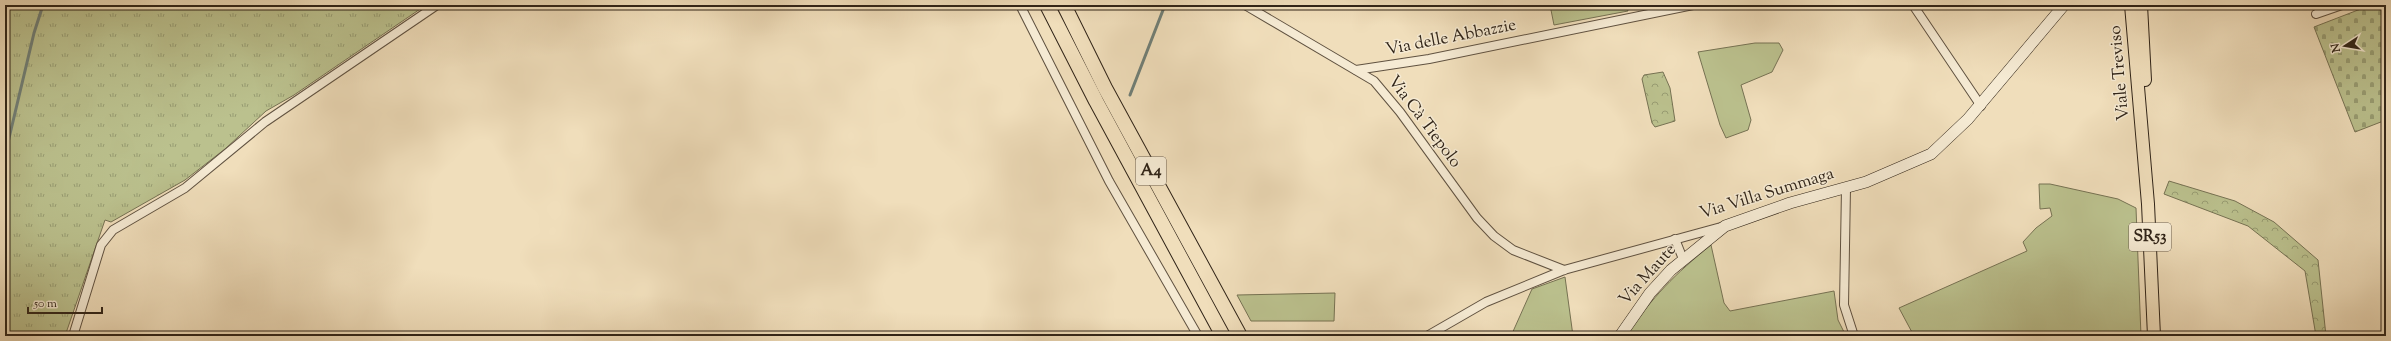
<svg xmlns="http://www.w3.org/2000/svg" width="2391" height="341" viewBox="0 0 2391 341" font-family="'Sorts Mill Goudy',serif">
  <style>
    .green { fill: #bbc18e; stroke: #767253 }
    .forest { fill: url(#forest-crowns); stroke: #767253 }
    .cemetery { fill: url(#cemetery-stones); stroke: #767253 }
    .park { fill: url(#park-tufts); stroke: #767253 }
    .lines { fill: none; stroke-linecap: round; stroke-linejoin: round }
    .stream { stroke: #707f77; stroke-width: 3 }
    .street-casing { stroke: #605241; stroke-width: 10 }
    .secondary-casing { stroke: #302418; stroke-width: 12 }
    .primary-casing { stroke: #302418; stroke-width: 14 }
    .highway-casing { stroke: #302418; stroke-width: 16 }
    .street { stroke: #f5ead3; stroke-width: 8 }
    .secondary { stroke: #f5ead3; stroke-width: 11 }
    .primary { stroke: #f0debb; stroke-width: 12 }
    .highway { stroke: #f0debb; stroke-width: 14 }
    .labels { text-anchor: middle; dominant-baseline: central; stroke-width: 3; stroke-linejoin: round; paint-order: stroke }
    .shield { fill: #f5ead3; stroke: #6b5f50; stroke-width: 1 }
    .shield-label { font-size: 16px; font-weight: bold; fill: #302418 }
    .street-label { font-size: 17px; fill: #302418; stroke: #f5ead3 }
  </style>
  <defs>
    <pattern id="forest-crowns" width="20" height="18" patternUnits="userSpaceOnUse"><rect width="20" height="18" fill="#bbc18e"/><path d="M2 6a3 3 0 1 1 6 0M12 15a3 3 0 1 1 6 0" fill="none" stroke="#989d73"/></pattern>
    <pattern id="cemetery-stones" width="16" height="16" patternUnits="userSpaceOnUse"><rect width="16" height="16" fill="#bbc18e"/><path d="M2 7V4a2 2 0 0 1 4 0v3zM10 15v-3a2 2 0 0 1 4 0v3z" fill="#989d73"/></pattern>
    <pattern id="park-tufts" width="24" height="20" patternUnits="userSpaceOnUse"><rect width="24" height="20" fill="#bbc18e"/><path d="M3 7l-1-3M5 7V3M7 7l1-3M15 17l-1-3M17 17v-4M19 17l1-3" fill="none" stroke="#989d73"/></pattern>
  </defs>
  <rect width="100%" height="100%" fill="#f0debb"/>
  <filter id="stains"><feTurbulence type="fractalNoise" baseFrequency=".005" numOctaves="4"/><feColorMatrix values="0 0 0 0 .2 0 0 0 0 .09 0 0 0 0 .02 0 0 0 .5 -.17"/></filter>
  <radialGradient id="worn" r=".72"><stop offset=".6" stop-color="#630" stop-opacity="0"/><stop offset="1" stop-color="#630" stop-opacity=".3"/></radialGradient>
  <g class="green">
    <path d="M1550,5H1626L1628,11L1554,25Z"/>
    <path d="M1755,43H1779L1783,50L1772,72L1741,85L1751,120L1748,130L1726,138L1720,125L1698,52Z"/>
    <path d="M2039,184H2050L2118,199L2136,208L2141,336H1914L1899,308L2027,251L2023,242L2036,228L2052,216L2050,208L2040,209Z"/>
    <path d="M1711,245L1724,303L1730,311L1834,291L1838,320L1846,336H1626C1652,297 1675,274 1711,245Z"/>
    <path d="M1565,277L1573,336H1511L1532,289Z"/>
    <path d="M1335,293L1334,321H1251L1237,295Z"/>
  </g>
  <g class="forest">
    <path d="M1663,72L1670,88L1675,121L1655,127L1652,123L1642,79L1644,75Z"/>
    <path d="M2169,181L2235,201L2274,222L2318,260L2326,336H2316L2305,271L2248,226L2164,194Z"/>
  </g>
  <path class="cemetery" d="M2371,5H2386V120L2355,132L2314,27Z"/>
  <path class="park" d="M5,5H426L294,95L266,111L225,149L185,180L111,222L105,220L65,336H5Z"/>
  <g class="lines">
    <g class="stream">
      <path d="M1130,95L1165,5"/>
      <path d="M5,155L34,33L43,5"/>
    </g>
    <defs>
      <g id="street">
        <path d="M1020,5L1109,181L1198,336"/>
        <path d="M1245,5L1374,81L1400,112L1477,218L1494,236L1513,250L1564,270"/>
        <path d="M1913,5L1981,106"/>
        <path d="M2316,14L2342,5"/>
        <path d="M1356,70L1429,59L1693,5"/>
        <path d="M1846,188L1844,305L1854,336"/>
        <path d="M1675,239L1683,259"/>
        <path d="M73,336L101,245L113,230L185,188L265,122L437,5"/>
        <path d="M1427,336L1486,302L1564,270L1721,227"/>
      </g>
      <path id="secondary" d="M1620,336L1650,293L1671,270L1725,226L1790,203L1866,182L1931,154L1968,119L2064,5"/>
      <g id="primary">
        <path d="M2131,5L2148,204L2154,336"/>
        <path d="M2141,5L2145,80"/>
      </g>
      <g id="highway">
        <path d="M1047,5L1096,101L1223,336"/>
        <path d="M1064,5L1105,88L1240,336"/>
      </g>
    </defs>
    <use href="#street" class="street-casing"/>
    <use href="#secondary" class="secondary-casing"/>
    <use href="#primary" class="primary-casing"/>
    <use href="#highway" class="highway-casing"/>
    <use href="#street" class="street"/>
    <use href="#secondary" class="secondary"/>
    <use href="#primary" class="primary"/>
    <use href="#highway" class="highway"/>
  </g>
  <g class="labels">
    <g class="shield">
      <rect x="1136" y="157" width="30" height="28" rx="3"/>
      <rect x="2129" y="223" width="42" height="28" rx="3"/>
    </g>
    <g class="shield-label">
      <text x="1151" y="171">A4</text>
      <text x="2150" y="237">SR53</text>
    </g>
    <g class="street-label">
      <text transform="translate(1451 38) rotate(-11)">Via delle Abbazzie</text>
      <text transform="translate(2120 73) rotate(-95)">Viale Treviso</text>
      <text transform="translate(1424 122) rotate(53)">Via Cà Tiepolo</text>
      <text transform="translate(1767 194) rotate(-17)">Via Villa Summaga</text>
      <text transform="translate(1648 275) rotate(-48)">Via Maute</text>
    </g>
  </g>
  <rect width="2391" height="341" fill="none" stroke="#f0debb" stroke-width="20"/>
  <rect x="6" y="6" width="2379" height="329" fill="none" stroke="#302418" stroke-width="2"/>
  <rect x="10" y="10" width="2371" height="321" fill="none" stroke="#302418"/>
  <g transform="translate(2345 46) rotate(258)" stroke="#f5ead3" stroke-width="3" paint-order="stroke">
  <path d="M0-3L7 15L0 10L-7 15Z" fill="#302418"/>
  <text y="-6" font-size="11" font-weight="bold" text-anchor="middle" fill="#302418">N</text>
  </g>
  <path d="M28 307v6h74v-6" fill="none" stroke="#302418" stroke-width="2"/>
  <text x="34" y="307" font-size="12" fill="#302418" stroke="#f5ead3" stroke-width="3" paint-order="stroke">50 m</text>
  <rect width="100%" height="100%" filter="url(#stains)"/>
  <rect width="100%" height="100%" fill="url(#worn)"/>
</svg>
